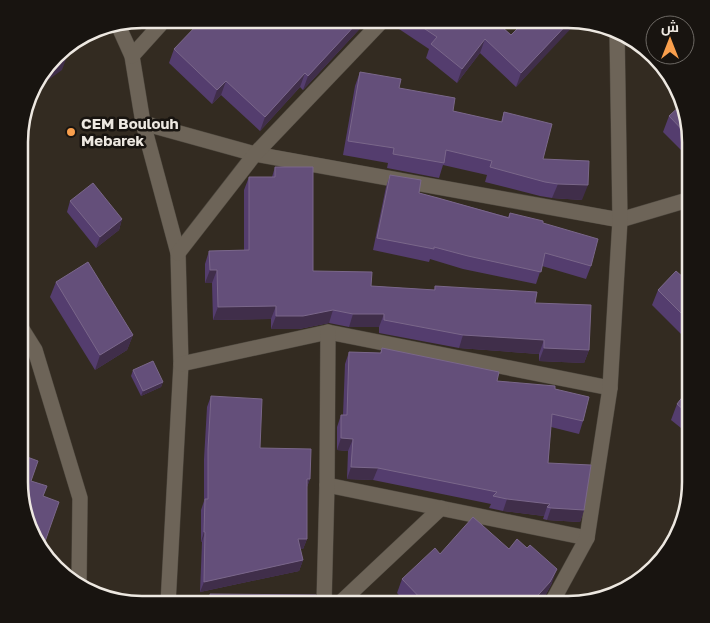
<svg xmlns="http://www.w3.org/2000/svg" width="710" height="623" viewBox="0 0 710 623" font-family="'Golos Text',Cairo,sans-serif">
  <style>
    .lines { fill: none; stroke-linecap: round; stroke-linejoin: round }
    .minor-casing { stroke: #4d473e; stroke-width: 16 }
    .minor { stroke: #6d6458; stroke-width: 15 }
    .wall { fill: #543d6e }
    .shaded-wall { fill: #402e4a }
    .building { fill: #644f7a; stroke: #7a678a }
    .poi-dot { fill: #f99f4d; stroke: #181410; stroke-width: 2 }
    .labels { text-anchor: middle; dominant-baseline: central; stroke-width: 5; stroke-linejoin: round; paint-order: stroke }
    .poi-label { font-size: 15px; font-weight: bold; fill: #ede8e1; stroke: #181410; text-anchor: start }
    .rim { fill: none; stroke: #ede8e1; stroke-width: 2.5 }
  </style>
  <rect width="100%" height="100%" fill="#332b21"/>
  <g class="lines">
    <defs>
      <g id="minor">
        <path d="M118,25L132,56L143,123L178,253L181,364L168,604"/>
        <path d="M132,56L160,25"/>
        <path d="M143,123L255,154L620,220L691,199"/>
        <path d="M178,253L255,154L381,22"/>
        <path d="M20,326L35,350L80,498L79,584"/>
        <path d="M181,364L328,332L610,388"/>
        <path d="M327,485L587,538"/>
        <path d="M324,604L327,485L328,332"/>
        <path d="M339,604L441,508"/>
        <path d="M551,604L587,538L610,388L620,220L617,30"/>
      </g>
    </defs>
    <use href="#minor" class="minor-casing"/>
    <use href="#minor" class="minor"/>
  </g>
  <g class="wall">
    <path d="M577,19L516,87L480,53L457,83L426,58L429,49L390,23V22L494,20L511,35Z"/>
    <path d="M366,22L303,90L300,87L260,131L221,95L212,104L169,63L174,49Z"/>
    <path d="M360,72L453,111L501,122L504,112L543,159L582,200L552,198L540,196L485,182L487,175L443,165L439,178L387,168L388,163L343,155L355,86Z"/>
    <path d="M669,116L691,133V160L663,132Z"/>
    <path d="M275,167L313,271L371,286L434,290L435,286L535,303L589,350L584,363L539,361V354L459,348L379,333V327H349L329,323L299,329H271V319L213,320L212,283H205V264L209,251L244,250V190L249,177H272Z"/>
    <path d="M390,175L419,193L508,217L510,213L543,223L591,266L586,279L542,266L536,284L463,269L430,259L429,262L373,250L386,187Z"/>
    <path d="M70,201L122,219L119,230L96,248L67,212Z"/>
    <path d="M691,271V344L652,305L658,290L684,278Z"/>
    <path d="M56,282L133,335L127,350L95,370L50,297Z"/>
    <path d="M382,348L497,381L555,389L583,421L579,434L551,427L548,463L584,510L580,522L547,520L543,519L544,516L503,511L489,508L491,504L373,480L347,479L348,451L337,450V427L341,415H343L345,364L349,352L380,353Z"/>
    <path d="M133,370L163,382L161,387L141,396L131,376Z"/>
    <path d="M691,386V436L671,420L677,404Z"/>
    <path d="M211,396L260,448L310,479L307,487V539L303,549H300L303,560L299,571L200,592L202,542H201V510L204,501V459L207,407Z"/>
    <path d="M509,549L552,583L545,596L537,604H407L397,593L402,579L440,554Z"/>
    <path d="M210,594L316,604H206Z"/>
  </g>
  <g class="shaded-wall">
    <path d="M572,19L579,20L516,87L521,73Z"/>
    <path d="M358,22H366L303,90L308,76Z"/>
    <path d="M485,39L480,53L457,83L462,69Z"/>
    <path d="M69,51L62,70L30,93L35,80L45,68Z"/>
    <path d="M305,73L300,87L260,131L265,117Z"/>
    <path d="M226,81L221,95L212,104L217,90Z"/>
    <path d="M558,184L588,185L582,200L552,198Z"/>
    <path d="M122,219L119,230L96,248L100,237Z"/>
    <path d="M210,270H217L212,283H205Z"/>
    <path d="M276,306L271,319L213,320L218,307Z"/>
    <path d="M333,310L329,323L299,329H271L276,316Z"/>
    <path d="M353,314H384L379,327H349Z"/>
    <path d="M133,335L127,350L95,370L100,355Z"/>
    <path d="M463,335L544,340L539,354L459,348Z"/>
    <path d="M544,348L589,350L584,363L539,361Z"/>
    <path d="M163,382L161,387L141,396L143,391Z"/>
    <path d="M341,438L353,439L348,451L337,450Z"/>
    <path d="M351,467L378,468L373,480L347,479Z"/>
    <path d="M307,479H310L306,489Z"/>
    <path d="M507,499L550,504L547,507L544,516L503,511Z"/>
    <path d="M551,508L584,510L580,522L547,520Z"/>
    <path d="M204,532H205L202,542H201Z"/>
    <path d="M298,539H307L303,549H294Z"/>
    <path d="M303,560L299,571L200,592L204,582Z"/>
    <path d="M557,569L552,583L545,596L537,604H530Z"/>
  </g>
  <g class="building">
    <path d="M572,19L521,73L485,39L462,69L431,44L437,37L413,21L494,20L511,35L526,20Z"/>
    <path d="M358,22L308,76L305,73L265,117L226,81L217,90L174,49L198,24Z"/>
    <path d="M66,46L69,51L45,68L61,49Z"/>
    <path d="M360,72L401,79L399,88L455,98L453,111L502,122L504,112L552,124L543,159L589,161L588,185L558,184L545,182L490,167L492,161L446,150L444,163L393,154L394,148L348,141Z"/>
    <path d="M684,102L691,133V139L669,116Z"/>
    <path d="M275,167H313V271L372,272L371,286L435,290V286L537,292L535,303L591,305L589,350L544,348V340L463,335L384,320V314H353L333,310L303,316H276V306L218,307L217,270H210L209,251L249,250V177H275Z"/>
    <path d="M390,175L421,180L419,193L438,198L509,218L510,213L543,221V223L598,239L591,266L545,253L541,272L468,256L434,247V249L377,238Z"/>
    <path d="M93,183L122,219L100,237L70,201Z"/>
    <path d="M88,262L133,335L100,355L56,282Z"/>
    <path d="M676,271L684,278L691,271V323L658,290Z"/>
    <path d="M382,348L499,372L497,381L555,386V389L589,397L583,421L552,414L548,463L591,465L584,510L551,508L547,507L550,504L507,499L493,496L497,492L378,468L351,467L353,439L341,438V415H347L349,352L381,353Z"/>
    <path d="M153,361L163,382L143,391L133,370Z"/>
    <path d="M691,386V416L677,404Z"/>
    <path d="M211,396L262,399L260,448L311,449L310,479H307V539H298L303,560L204,582L205,532H204L205,499H208V449Z"/>
    <path d="M19,454L38,461L31,481L47,486L43,496L59,502L42,550L28,529L19,490Z"/>
    <path d="M473,517L509,549L517,539L527,548L530,545L557,569L550,582L530,604H426L402,579L435,548L440,554Z"/>
    <path d="M210,594L316,595V604H210Z"/>
  </g>
  <circle class="poi-dot" cx="71" cy="132" r="5"/>
  <g class="labels">
    <g class="poi-label">
      <text x="81" y="123">CEM Boulouh<tspan x="81" dy="17">Mebarek</tspan></text>
    </g>
  </g>
  <path d="M0 0H710V623H0ZM142 28H568A114 114 0 0 1 682 142V482A114 114 0 0 1 568 596H142A114 114 0 0 1 28 482V142A114 114 0 0 1 142 28Z" fill="#181410" fill-rule="evenodd"/>
  <path class="rim" d="M142 28H568A114 114 0 0 1 682 142V482A114 114 0 0 1 568 596H142A114 114 0 0 1 28 482V142A114 114 0 0 1 142 28Z"/>
  <g transform="translate(670 40)"><circle r="24" fill="#181410" stroke="#6d6964"/>
  <path d="M0-4L9 19L0 12L-9 19Z" fill="#f99f4d"/>
  <text y="-8" font-size="14" font-weight="bold" text-anchor="middle" fill="#ede8e1">ش</text>
  </g>
</svg>
